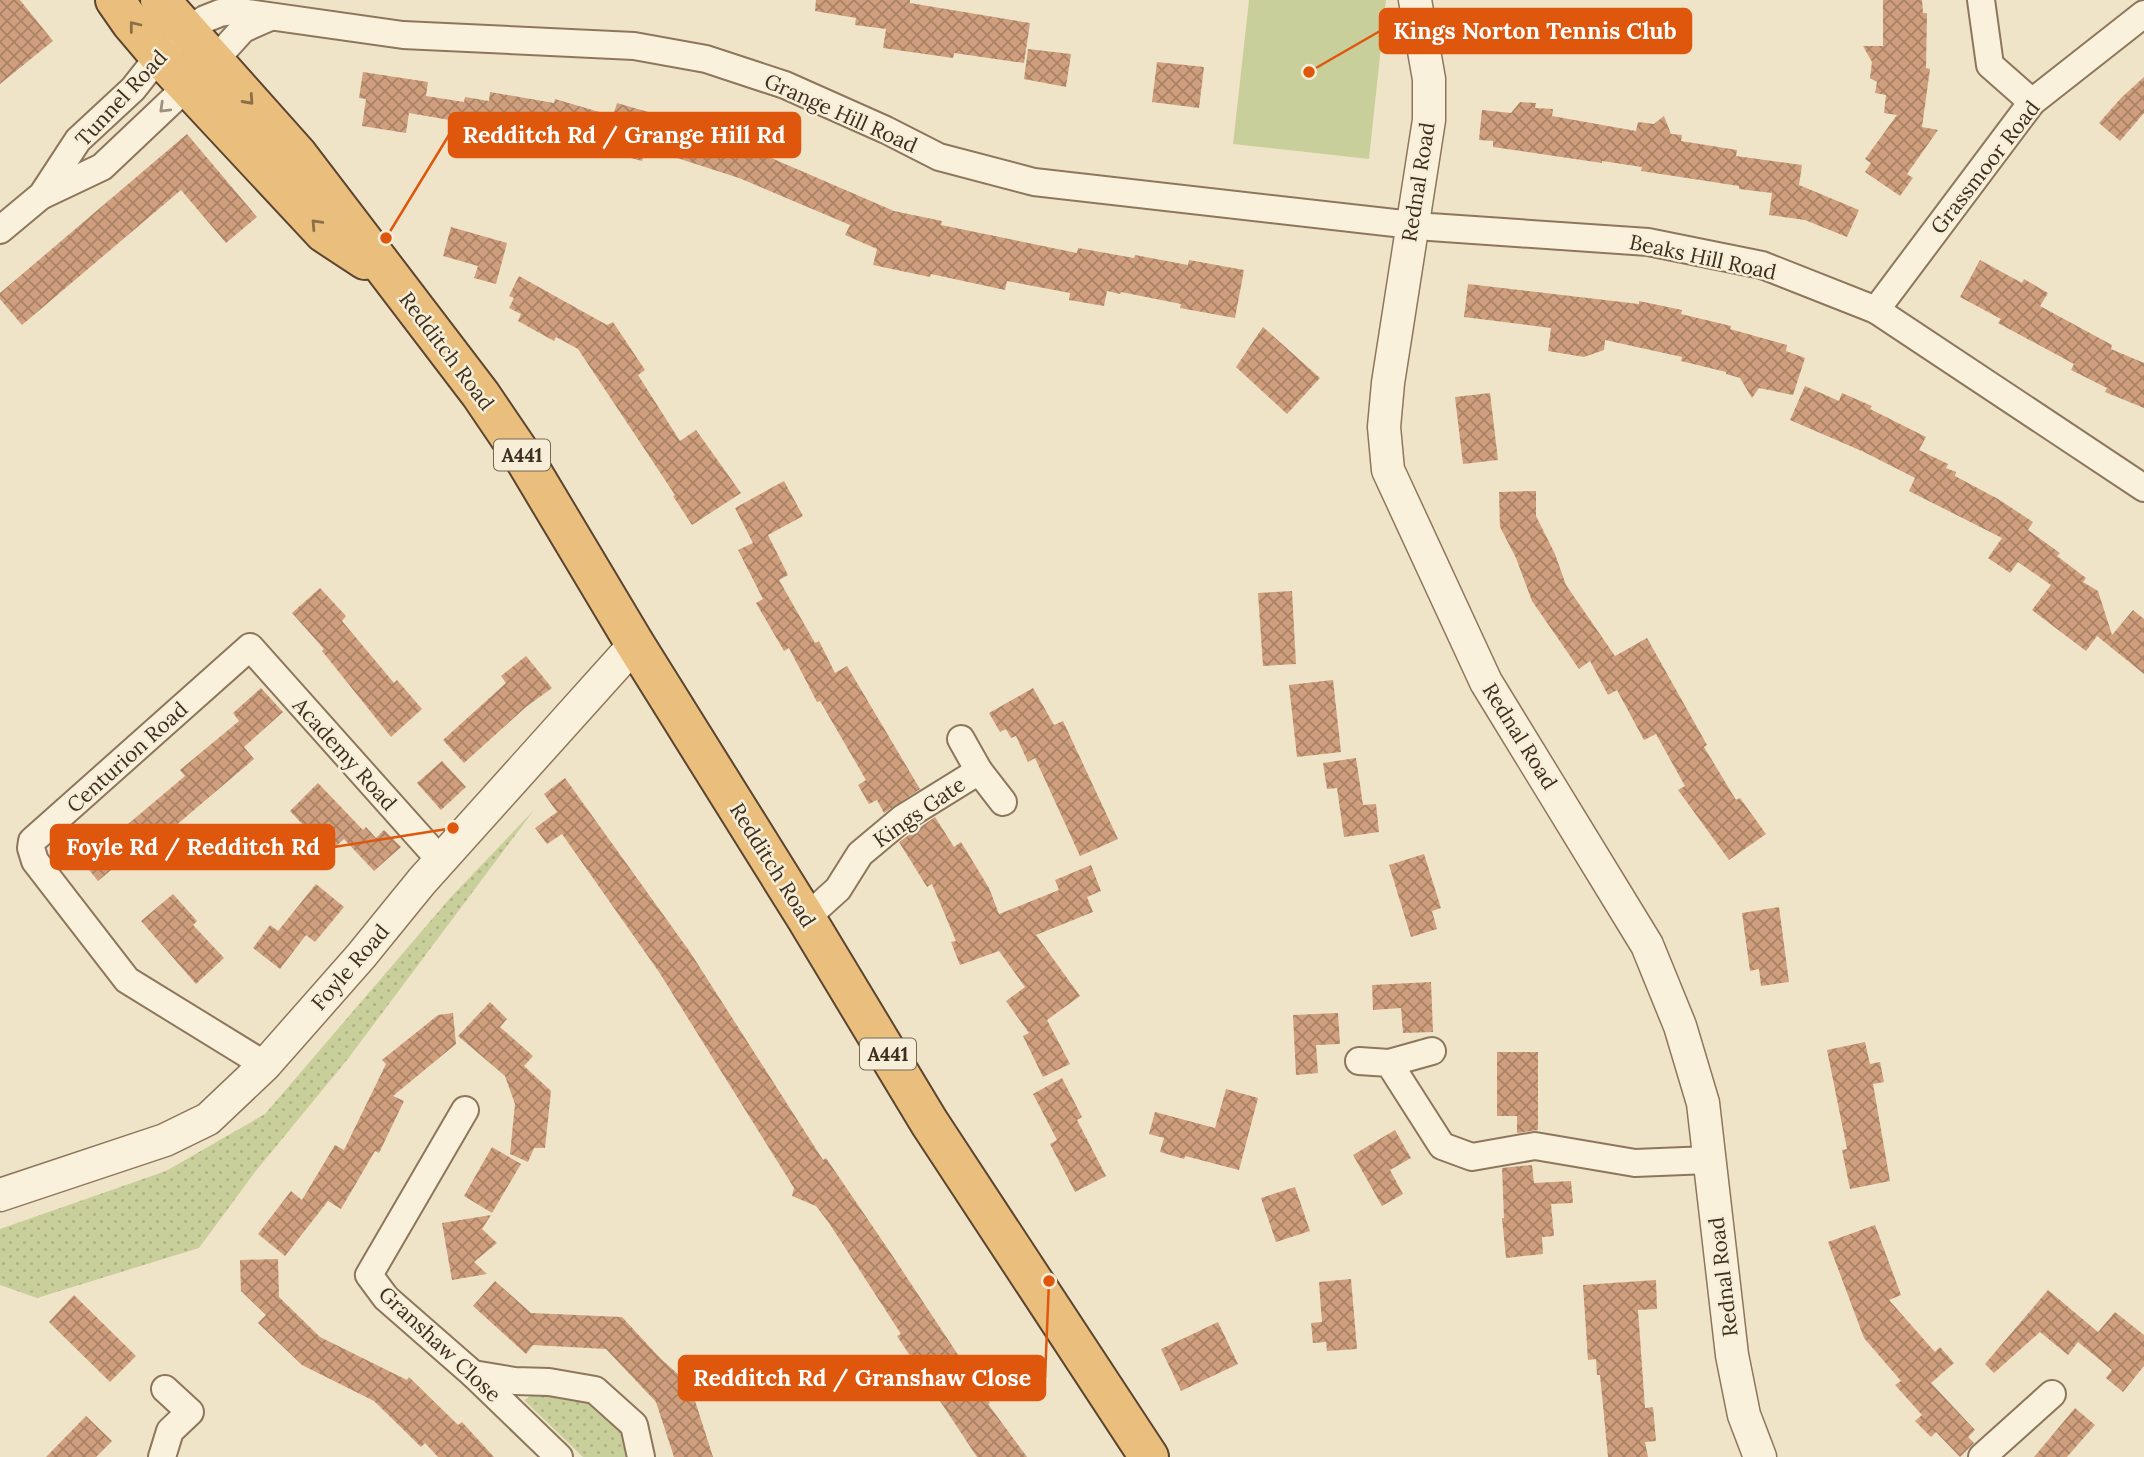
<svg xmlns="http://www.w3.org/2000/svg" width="2144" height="1457" viewBox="0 0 2144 1457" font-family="Lora,serif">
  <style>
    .grass { fill: url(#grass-dots) }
    .park { fill: #c9cf9b }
    .building { fill: url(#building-cross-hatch) }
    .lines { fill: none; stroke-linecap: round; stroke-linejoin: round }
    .minor-casing { stroke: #8d765c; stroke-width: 30 }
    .tertiary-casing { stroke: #8d765c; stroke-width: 35 }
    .trunk-casing { stroke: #5b4430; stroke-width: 42 }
    .minor { stroke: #faf1dc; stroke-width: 26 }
    .tertiary { stroke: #faf1dc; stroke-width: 32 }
    .trunk { stroke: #eabe7c; stroke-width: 38 }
    .oneway { stroke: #8b6f49 }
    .oneway2 { stroke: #9c907e }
    .labels { text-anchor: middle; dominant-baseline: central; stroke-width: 5; stroke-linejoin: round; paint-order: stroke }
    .shield { fill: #f7eed8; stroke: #756857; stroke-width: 2 }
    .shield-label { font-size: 19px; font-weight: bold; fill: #3d2e20 }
    .street-label { font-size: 21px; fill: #3d2e20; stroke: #f7eed8 }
    .leader { fill: none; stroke: #df570d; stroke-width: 2.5 }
    .callout-dot { fill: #df570d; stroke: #f7eed8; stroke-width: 2.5 }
    .callout { fill: #df570d; stroke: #df570d; stroke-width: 2.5 }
    .callout-label { font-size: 23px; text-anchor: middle; font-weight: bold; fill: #fff }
  </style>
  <defs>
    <pattern id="grass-dots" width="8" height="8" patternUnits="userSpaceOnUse" patternTransform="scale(1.75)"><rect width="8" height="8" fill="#c9cf9b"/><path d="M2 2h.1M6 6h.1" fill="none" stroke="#aeb285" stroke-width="1.8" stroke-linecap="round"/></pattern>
    <pattern id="building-cross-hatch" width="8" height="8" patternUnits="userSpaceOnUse" patternTransform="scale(1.75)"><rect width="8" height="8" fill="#cf9f7d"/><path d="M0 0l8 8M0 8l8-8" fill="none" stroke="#a98266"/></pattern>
  </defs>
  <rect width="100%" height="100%" fill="#f0e4c8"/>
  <g class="grass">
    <path d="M534,810L347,1060L255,1172L199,1248L37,1298L0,1285V1229L166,1171L265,1114L451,897Z"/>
    <path d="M533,1395H559L593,1400L622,1426L629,1457H583L524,1400Z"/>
  </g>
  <path class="park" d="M1249,0H1386L1369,159L1233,144Z"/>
  <g class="building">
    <path d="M0,0H20L53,41L0,84Z"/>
    <path d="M816,0H910V3L1030,23L1024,63L954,53L953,58L883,48L886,29L855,25L856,18L815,11Z"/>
    <path d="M1883,0H1922L1923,13H1927L1926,68L1930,69L1922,127L1938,130L1907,174L1913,178L1900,196L1865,172L1871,163L1865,159L1897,115L1884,113L1886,95L1875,93L1877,82L1870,78L1872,62L1863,46H1883Z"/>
    <path d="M1028,49L1071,54L1066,87L1024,79Z"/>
    <path d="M1157,62L1204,67L1199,108L1152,102Z"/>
    <path d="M363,72L428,82L426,96L464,102L465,97L489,101L490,92L554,103L555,99L613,116L617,103L756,143L753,150L894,211L942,221L941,225L1077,253L1078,248L1134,258L1135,255L1188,265L1189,260L1244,270L1235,318L1180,308L1181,304L1121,292L1120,294L1107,291L1104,306L1069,300L1070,293L1007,281L1005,290L931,274L930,277L873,265L877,249L845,235L850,225L739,178L646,148L642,161L522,128V133L499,129L496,145L475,141L478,128L460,125L461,122L409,113L406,133L362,126L366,99L359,98Z"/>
    <path d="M2144,77V113L2120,141L2099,123L2121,98Z"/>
    <path d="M1520,102L1536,103L1535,108L1553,109L1552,116L1636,131L1638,122L1654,124L1664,116L1671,134L1682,135L1681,141L1737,150L1736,156L1802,165L1799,185L1859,210L1847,237L1805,220L1769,215L1772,193L1739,189V186L1641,171L1642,167L1602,161V163L1493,147V141L1479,140L1482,110L1511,113Z"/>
    <path d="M187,134L257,217L226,243L181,190L22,325L0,299V293Z"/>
    <path d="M451,227L507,243L496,284L474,278L478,266L443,256Z"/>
    <path d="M1980,260L2022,283L2024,279L2048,293L2040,306L2112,345L2111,349L2144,363V408L2105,392L2107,388L2071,370L2074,364L1998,323L2001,319L1960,297Z"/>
    <path d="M519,276L607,325L613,322L645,370L638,375L680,441L696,430L741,493L692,525L673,496L675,495L578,349L556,337L554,341L518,321L521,314L509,308L514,298L509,296Z"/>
    <path d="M1468,284L1639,304V301L1682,310L1681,314L1731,326L1730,329L1787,345L1786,351L1805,358L1793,395L1759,388L1752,398L1740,378L1726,374V372L1681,361L1682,357L1605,340L1604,350L1584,357L1548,351L1551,328L1464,317Z"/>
    <path d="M1263,327L1320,378L1287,414L1236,367Z"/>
    <path d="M1805,386L1839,401L1842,393L1872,406L1870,409L1926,437L1919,450L1948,464L1946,468L1956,472L1955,476L1998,499L2033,522L2028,530L2060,553L2057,556L2086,578L2083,582L2098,591L2112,635L2133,610L2144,619V674L2097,636L2086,651L2032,610L2051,585L2018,562L2010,573L1988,558L2002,538L1909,491L1915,478L1864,452L1790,420Z"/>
    <path d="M1490,393L1498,460L1463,464L1455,397Z"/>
    <path d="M784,481L803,516L768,535L788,575L779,580L815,643L819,641L835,673L847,666L920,789L884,813L877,800L869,804L858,785L866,780L820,701L817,702L789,648L784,651L756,603L763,599L738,550L753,543L735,508Z"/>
    <path d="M1536,491V516L1555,554L1566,585L1615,656L1647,638L1707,745L1704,747L1736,800L1740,798L1766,834L1729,860L1678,790L1685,786L1656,734L1644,740L1617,690L1608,695L1590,661L1579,669L1532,601L1516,558L1500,527L1499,492Z"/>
    <path d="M320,588L346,616L342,621L394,683L397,680L422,709L391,737L322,651L324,649L292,613Z"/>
    <path d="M1292,591L1296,664L1263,666L1258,593Z"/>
    <path d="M526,656L552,688L526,707L464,763L443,740L506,683L501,676Z"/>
    <path d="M1333,680L1341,752L1297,757L1289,685Z"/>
    <path d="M261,688L283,712L244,747L254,759L133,862L128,856L98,881L78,856L97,840L102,846L185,776L180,770L239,721L233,713Z"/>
    <path d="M1033,688L1054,725L1063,721L1118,839L1080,856L1035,758L1028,762L1016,736L1011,738L1006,729L1000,732L989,713Z"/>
    <path d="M1356,758L1363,805L1376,804L1379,832L1344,837L1337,788L1327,789L1323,763Z"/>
    <path d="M442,761L466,787L441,810L417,783Z"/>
    <path d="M565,778L690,952L823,1160L826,1158L888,1249L990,1403L988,1404L1027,1457H977L897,1336L901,1334L829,1223L816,1206L792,1196L794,1188L659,972L562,834L547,844L535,828L557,812L544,794Z"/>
    <path d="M318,783L363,830L366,827L376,838L384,830L401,847L374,871L344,839L329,853L290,811Z"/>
    <path d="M935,817L954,847L961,842L989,888L999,914L1059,890L1055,880L1091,865L1101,891L1087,897L1093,912L1036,935L1080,996L1047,1020L1070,1064L1043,1077L1023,1036L1029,1033L1006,1001L1025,987L999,951L960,965L951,942L956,941L932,884L927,887L899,842Z"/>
    <path d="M1424,854L1441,908L1432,911L1437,929L1411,937L1389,865Z"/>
    <path d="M316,884L344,907L315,942L306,935L280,969L253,948L270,925L278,931Z"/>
    <path d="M173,894L197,921L193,925L224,958L196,984L141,921Z"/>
    <path d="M1779,907L1789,982L1761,986L1759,969L1750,971L1742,913Z"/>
    <path d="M1431,982L1433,1032L1403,1033L1401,1008L1373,1010L1372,985Z"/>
    <path d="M490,1002L507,1019L500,1027L533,1056L524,1066L551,1091L545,1148H534L528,1162L510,1154L515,1104L505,1076L458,1036Z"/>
    <path d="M453,1013L456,1044L393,1096L404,1101L379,1153L375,1151L341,1209L328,1201L285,1256L258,1234L291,1191L302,1200L335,1145L344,1150L386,1064L382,1060L438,1015Z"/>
    <path d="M1338,1013L1340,1044L1316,1045L1318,1073L1296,1075L1293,1015Z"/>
    <path d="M1865,1042L1870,1064L1880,1062L1884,1082L1873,1084L1890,1181L1850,1189L1842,1150L1847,1149L1827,1050Z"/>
    <path d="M1497,1052H1538V1130L1517,1133V1116H1497Z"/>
    <path d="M1062,1078L1082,1117L1077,1120L1106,1176L1075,1192L1050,1144L1057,1140L1033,1094Z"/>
    <path d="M1226,1089L1258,1098L1239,1170L1185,1156L1184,1159L1160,1152L1164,1138L1149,1134L1155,1112L1215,1128Z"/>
    <path d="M1395,1130L1411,1158L1390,1170L1403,1194L1382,1206L1353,1155Z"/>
    <path d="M492,1147L521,1164L492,1213L464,1196Z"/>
    <path d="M1532,1165L1534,1183L1571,1181L1573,1203L1551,1204L1554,1236L1542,1237L1543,1254L1506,1258L1502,1218H1504L1502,1168Z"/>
    <path d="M1295,1187L1310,1231L1276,1242L1261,1198Z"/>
    <path d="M491,1215L482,1229L497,1243L474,1262L487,1274L452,1280L442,1223Z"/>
    <path d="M1875,1225L1901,1295L1889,1300L1935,1352L1940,1347L1954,1363L1931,1383L1975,1430L1968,1437L1974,1443L1960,1457L1936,1432L1931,1437L1915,1421L1922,1415L1895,1385L1901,1381L1864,1338L1828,1242Z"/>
    <path d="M278,1259L279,1297L320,1337L407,1380L409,1377L458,1425L462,1422L494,1457H438L425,1443L421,1447L374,1401L302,1365L258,1323L266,1315L241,1291L240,1260Z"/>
    <path d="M1351,1279L1357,1349L1327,1351L1326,1342L1313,1343L1311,1323L1322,1322L1319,1282Z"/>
    <path d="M1656,1280L1657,1309L1638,1310L1645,1408L1653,1407L1656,1441L1645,1442L1648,1457H1608L1600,1375H1597L1596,1359L1588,1360L1583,1285Z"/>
    <path d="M495,1281L531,1313L622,1317L660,1358L690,1385L713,1457H674L656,1402L606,1349L533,1345L526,1354L473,1306Z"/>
    <path d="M2048,1290L2098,1332L2115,1312L2144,1335V1366L2123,1392L2106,1378L2112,1370L2078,1342L2068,1355L2040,1332L1994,1373L1985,1364Z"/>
    <path d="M74,1295L136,1356L110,1382L49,1322Z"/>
    <path d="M1218,1322L1238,1364L1181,1391L1161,1349Z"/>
    <path d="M2075,1408L2095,1425L2067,1457H2034Z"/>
    <path d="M86,1416L112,1441L96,1457H46Z"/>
  </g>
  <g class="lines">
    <defs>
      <g id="minor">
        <path d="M1981,0L1990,65L2032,102"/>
        <path d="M43,195L102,167L214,61L243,29L270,17"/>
        <path d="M0,230L42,195L78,140L133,89L159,56L188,30L205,19L220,13L233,11L403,35L634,46L706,59L785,85L886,130L939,157L1034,182L1430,227L1648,242L1762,265L1876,310L2144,488"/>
        <path d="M1876,310L2032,102L2144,14"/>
        <path d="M961,739L979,771L1003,802"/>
        <path d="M806,918L838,889L860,854L903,818L979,771"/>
        <path d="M1359,1061L1389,1063L1442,1146L1472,1157L1535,1146L1635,1163L1709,1160"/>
        <path d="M1389,1063L1432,1051"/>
        <path d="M265,1065L127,980L35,861L31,848L32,841L250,647L441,861"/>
        <path d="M465,1110L369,1275L386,1298L473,1374L559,1457"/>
        <path d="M473,1374L515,1381L549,1382L595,1390L634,1425L641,1457"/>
        <path d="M162,1457L170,1431L190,1412L165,1389"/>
        <path d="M1982,1457L2052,1394"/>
      </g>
      <g id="tertiary">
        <path d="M1415,0L1429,79V120L1388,383L1384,427L1388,470L1486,682L1647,945L1680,1026L1703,1103L1732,1355L1744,1415L1760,1457"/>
        <path d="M0,1195L165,1140L208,1119L265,1065L361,956L422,881L635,644"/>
      </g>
      <g id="trunk">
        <path d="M115,0L131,23L159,56L324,233L365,260"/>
        <path d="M160,0L298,155L481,395L525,460L635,644L806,918L929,1122L1149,1457"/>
      </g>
    </defs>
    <use href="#minor" class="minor-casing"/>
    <use href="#tertiary" class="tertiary-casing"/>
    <use href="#trunk" class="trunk-casing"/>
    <use href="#minor" class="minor"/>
    <use href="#tertiary" class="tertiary"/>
    <use href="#trunk" class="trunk"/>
  </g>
  <defs><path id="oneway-chevron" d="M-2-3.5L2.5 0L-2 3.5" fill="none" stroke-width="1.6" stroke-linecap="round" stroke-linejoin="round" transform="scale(1.75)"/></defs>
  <g class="oneway">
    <use href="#oneway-chevron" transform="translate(134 26) rotate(-128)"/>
    <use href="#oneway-chevron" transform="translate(249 100) rotate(48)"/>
    <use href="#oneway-chevron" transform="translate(316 224) rotate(-133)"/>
  </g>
  <use class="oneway2" href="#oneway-chevron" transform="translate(164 108) rotate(136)"/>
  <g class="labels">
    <g class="shield">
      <rect x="494" y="439.5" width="56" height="31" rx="5"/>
      <rect x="860" y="1038.5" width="56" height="31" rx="5"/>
    </g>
    <g class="shield-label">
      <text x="522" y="455">A441</text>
      <text x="888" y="1054">A441</text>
    </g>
    <g class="street-label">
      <text transform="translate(121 98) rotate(-47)">Tunnel Road</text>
      <text transform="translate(841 113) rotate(24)">Grange Hill Road</text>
      <text transform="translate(1985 167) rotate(-52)">Grassmoor Road</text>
      <text transform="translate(1418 182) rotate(-81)">Rednal Road</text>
      <text transform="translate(1703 257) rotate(12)">Beaks Hill Road</text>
      <text transform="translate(447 351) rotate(53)">Redditch Road</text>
      <text transform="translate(1520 736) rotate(58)">Rednal Road</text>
      <text transform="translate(345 754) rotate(48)">Academy Road</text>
      <text transform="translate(127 757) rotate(-42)">Centurion Road</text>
      <text transform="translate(919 812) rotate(-35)">Kings Gate</text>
      <text transform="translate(773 865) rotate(58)">Redditch Road</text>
      <text transform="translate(350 967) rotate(-49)">Foyle Road</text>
      <text transform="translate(1723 1277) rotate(-97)">Rednal Road</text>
      <text transform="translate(440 1344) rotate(43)">Granshaw Close</text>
    </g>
  </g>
  <path class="leader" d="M1309 72L1380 31M386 238L449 135M453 828L334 847M1049 1281L1045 1378"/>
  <g class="callout-dot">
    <circle cx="1309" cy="72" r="7"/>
    <circle cx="386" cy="238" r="7"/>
    <circle cx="453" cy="828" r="7"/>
    <circle cx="1049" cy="1281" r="7"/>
  </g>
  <g class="callout">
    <rect x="1380" y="9" width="311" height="44" rx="7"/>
    <rect x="449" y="113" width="351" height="44" rx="7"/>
    <rect x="51" y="825" width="283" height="44" rx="7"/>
    <rect x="679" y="1356" width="366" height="44" rx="7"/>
  </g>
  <g class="callout-label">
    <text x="1535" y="39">Kings Norton Tennis Club</text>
    <text x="624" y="143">Redditch Rd / Grange Hill Rd</text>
    <text x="193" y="855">Foyle Rd / Redditch Rd</text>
    <text x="862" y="1386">Redditch Rd / Granshaw Close</text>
  </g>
</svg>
